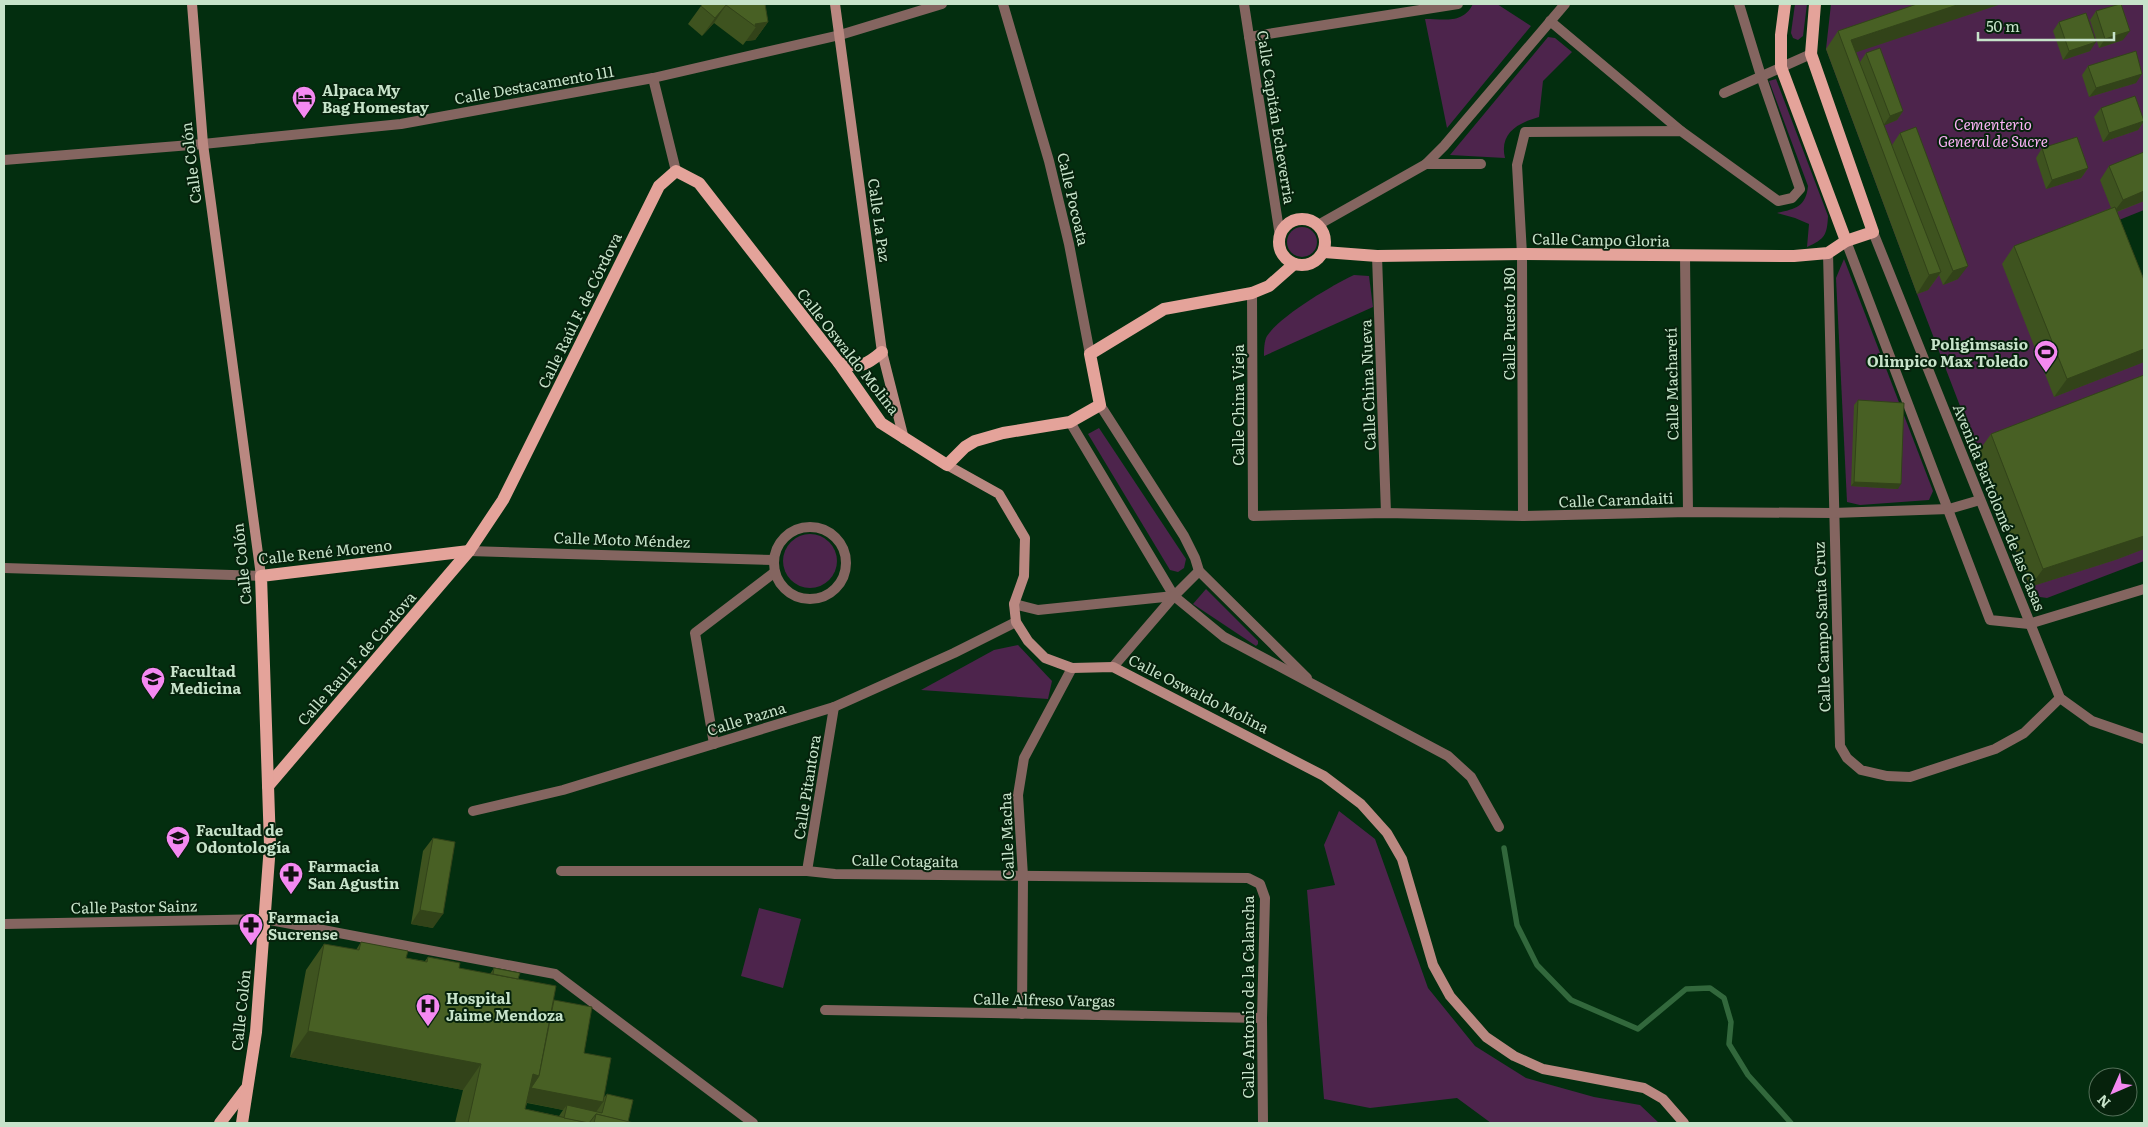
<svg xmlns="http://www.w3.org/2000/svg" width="2148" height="1127" viewBox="0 0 2148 1127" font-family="Literata,serif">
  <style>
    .green { fill: #4d244c }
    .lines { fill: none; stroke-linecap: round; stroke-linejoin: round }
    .stream { stroke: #32683c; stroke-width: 5.5 }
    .service { stroke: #846560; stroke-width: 10 }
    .pedestrian { stroke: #846560; stroke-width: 10 }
    .minor { stroke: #846560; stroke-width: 10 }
    .secondary { stroke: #ba8881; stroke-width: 10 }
    .primary { stroke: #e4a39a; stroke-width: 12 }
    .wall { fill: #3e531f; fill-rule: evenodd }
    .shaded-wall { fill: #324319 }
    .building { fill: #486024; stroke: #324319 }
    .labels { text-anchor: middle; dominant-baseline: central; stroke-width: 4; stroke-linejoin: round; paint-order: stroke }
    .street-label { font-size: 15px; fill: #c7e3ca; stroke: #06220c }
    .poi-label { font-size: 15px; font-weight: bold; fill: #c7e3ca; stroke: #06220c; text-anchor: start }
    .park-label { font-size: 15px; font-style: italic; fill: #f9b1f5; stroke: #06220c }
  </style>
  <rect width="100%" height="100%" fill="#032e0f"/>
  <g class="green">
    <path d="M1473,4H1497L1531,26L1447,128L1425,19C1445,19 1463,24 1473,4Z"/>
    <path d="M1795,4H1807L1803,36L1798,40L1793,38L1791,33Z"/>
    <path d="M1831,4H2144V210L2119,220L2144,285V561L2047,598L2033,596L1917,294L1826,49Z"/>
    <path d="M1548,37L1555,38L1572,52L1543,81L1539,117C1518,123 1499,133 1505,158L1450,155Z"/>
    <path d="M1776,79L1828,216C1827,235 1825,239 1807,247L1809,224L1795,218L1777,213C1795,209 1806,207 1808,186L1769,81Z"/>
    <circle cx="1302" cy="242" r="15"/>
    <path d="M1844,259L1933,491L1929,500L1860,505L1847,502L1836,278Z"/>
    <path d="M1354,275L1369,276L1373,307L1264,356C1264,350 1264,341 1267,336C1281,315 1331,286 1354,275Z"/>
    <path d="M1099,428L1186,559L1184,568L1178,572L1170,570L1088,434Z"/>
    <circle cx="810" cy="561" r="27"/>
    <path d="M1206,589L1258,641V644L1256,646L1193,604Z"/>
    <path d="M1018,645L1052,681L1048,699L921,690L994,650Z"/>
    <path d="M1339,811L1375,839L1428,988L1475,1046L1526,1078L1594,1097L1640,1105L1659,1123H1491L1457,1098L1370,1108L1324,1099L1307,890L1335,885L1324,845Z"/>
    <path d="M759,908L801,919L783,988L741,976Z"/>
  </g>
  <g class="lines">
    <path class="stream" d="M1504,848L1517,925L1537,965L1571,1000L1638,1029L1686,989L1710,988L1724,998L1731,1022L1729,1044L1748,1075L1791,1123"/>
    <path class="service" d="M1550,21L1681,131"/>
    <path class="pedestrian" d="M714,744L695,633L775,572"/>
    <g class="minor">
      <path d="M1003,4L1049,161L1069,244L1090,354"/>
      <path d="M1244,4L1280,236"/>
      <path d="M1249,37L1458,4"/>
      <path d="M653,78L676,171"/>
      <path d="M1724,93L1811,54"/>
      <path d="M4,160L203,144L401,124L653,78L840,35L942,4"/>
      <path d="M1426,164H1481"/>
      <path d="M1318,225L1426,164L1444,146L1565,4"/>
      <path d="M1873,232L2060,698L2092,721L2144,739"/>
      <path d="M1846,241L1990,620L2029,624L2144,589"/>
      <path d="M1828,253L1840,746L1847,758L1861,770L1887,776L1910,777L1995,749L2024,733L2060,698"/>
      <path d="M1377,256L1386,513"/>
      <path d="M1685,257L1688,512"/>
      <path d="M1252,293L1253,516L1386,513L1523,516L1688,512L1833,513L1949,509L1980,500"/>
      <path d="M1100,405L1184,536L1195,558L1199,571L1307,678"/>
      <path d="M1070,422L1174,596L1224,637L1448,756L1471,777L1499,827"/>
      <path d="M1523,516L1522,254L1517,165L1525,132L1681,131L1778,201L1792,198L1800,189L1761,76L1739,4"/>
      <circle cx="810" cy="563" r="36"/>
      <path d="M469,551L774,560"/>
      <path d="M4,568L261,576"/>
      <path d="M1014,604L1038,610L1174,596"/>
      <path d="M1113,667L1174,596L1199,571"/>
      <path d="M473,811L563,790L834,707L954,653L1016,622"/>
      <path d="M561,871H807L835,874L1248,878L1260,884L1265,898L1262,1018L1263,1123"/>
      <path d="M807,871L834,707"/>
      <path d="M4,924L265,919L555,974L753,1123"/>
      <path d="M825,1010L1262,1018"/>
      <path d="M1022,1014L1023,876L1018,795L1024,758L1072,668"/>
    </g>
    <g class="secondary">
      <path d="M192,4L203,144L261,576"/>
      <path d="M835,4L882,352L904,439"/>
      <path d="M947,465L999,494L1025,538L1024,576L1014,604L1016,622L1028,641L1045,658L1072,668L1113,667L1324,776L1361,804L1387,833L1402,859L1433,965L1450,996L1486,1037L1514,1056L1543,1069L1644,1088L1663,1099L1684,1123"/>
    </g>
    <g class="primary">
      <path d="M1785,4L1781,35V67L1846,241"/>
      <circle cx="1302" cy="242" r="23"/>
      <path d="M1324,252L1377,256L1522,254L1794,256L1828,253L1846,241L1873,232L1811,54L1815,4"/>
      <path d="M839,363C861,368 865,366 882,352"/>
      <path d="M268,786L469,551L503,500L659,186L676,171L699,183L839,363L881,423L947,465L965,447L975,441L1003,433L1070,422L1100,405L1090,354L1164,309L1252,293L1269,286L1294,264"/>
      <path d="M220,1123L245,1090"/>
      <path d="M242,1123L256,1032L270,845L261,576L469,551"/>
    </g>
  </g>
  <g class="wall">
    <path d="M765,4L768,22L755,40L746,41L743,45L714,23L702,36L688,24L701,6Z"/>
    <path d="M1917,4H2001L1856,52L1860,62L1866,53L1903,111L1897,120L1884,125L1892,145L1900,133L1958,279L1943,285L1939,275L1928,290L1917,294L1826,49L1838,31Z"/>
    <path d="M2096,11L2123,40L2099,48L2090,20Z"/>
    <path d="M2059,22L2090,51L2063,60L2053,31Z"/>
    <path d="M2088,66L2136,83L2089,97L2082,75Z"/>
    <path d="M2101,108L2144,121L2138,130L2103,142L2094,117Z"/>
    <path d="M2042,148L2088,168L2081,178L2046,189L2036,158Z"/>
    <path d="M2144,152V201L2117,212L2144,280V362L2054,397L2002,264L2014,246L2111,208L2100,180L2109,166Z"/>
    <path d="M2144,375V549L2115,560L2030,587L1978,452L1991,434Z"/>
    <path d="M1858,400L1898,489L1851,486L1854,405Z"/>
    <path d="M433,838V928L411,924L423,851Z"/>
    <path d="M361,942L406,958L425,961L428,957L459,968L490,974L494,968L518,979L554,1000L584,1053L604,1097L607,1094L628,1122L634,1123H455L463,1090L290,1057L306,970L324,944L356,950ZM527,1103L563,1110L559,1116L525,1109Z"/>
  </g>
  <g class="shaded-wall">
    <path d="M1960,4H2001L1848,55L1851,40Z"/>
    <path d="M726,5L714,23L702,36L715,18Z"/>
    <path d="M768,22L755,40L746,41L756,27L755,24Z"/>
    <path d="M2130,31L2123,40L2099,48L2105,39Z"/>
    <path d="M2096,42L2090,51L2063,60L2069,51Z"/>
    <path d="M2142,74L2136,83L2089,97L2096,88Z"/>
    <path d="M1903,111L1897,120L1883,126L1890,116Z"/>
    <path d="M2144,121L2138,130L2103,142L2109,133Z"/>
    <path d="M2088,168L2081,178L2046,189L2052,180Z"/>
    <path d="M2144,191V201L2113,213L2123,200Z"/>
    <path d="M1968,266L1958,279L1943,285L1953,271Z"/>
    <path d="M1941,272L1928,290L1917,294L1929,275Z"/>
    <path d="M2144,349V362L2054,397L2067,379Z"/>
    <path d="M1854,482L1901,484L1898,489L1851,486Z"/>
    <path d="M2144,536V549L2115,560L2030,587L2043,569Z"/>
    <path d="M420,910L443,914L433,928L411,924Z"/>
    <path d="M308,1031L481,1064L463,1090L290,1057Z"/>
    <path d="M533,1074L539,1076L603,1102L594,1115L567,1105L563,1110L515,1100Z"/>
  </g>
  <g class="building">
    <path d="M703,4H765L768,22L755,24L756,27L726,5L715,18L701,6Z"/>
    <path d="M1917,4H1960L1851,40L1941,272L1929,275L1838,31Z"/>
    <path d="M2120,4H2121L2130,31L2105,39L2096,11Z"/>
    <path d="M2086,13L2096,42L2069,51L2059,22Z"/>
    <path d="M1880,48L1903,111L1890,116L1866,53Z"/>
    <path d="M2136,51L2142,74L2096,88L2088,66Z"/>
    <path d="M2135,96L2144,121L2109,133L2101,108Z"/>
    <path d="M1916,127L1968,266L1953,271L1900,133Z"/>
    <path d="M2077,137L2088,168L2052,180L2042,148Z"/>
    <path d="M2144,152V191L2123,200L2109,166Z"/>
    <path d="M2115,207L2144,280V349L2067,379L2014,246Z"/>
    <path d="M2144,375V536L2043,569L1991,434Z"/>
    <path d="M1858,400L1904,403L1901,484L1854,482Z"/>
    <path d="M433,838L455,842L443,914L420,910Z"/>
    <path d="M361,942L408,951L406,958L427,962L428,957L460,963L459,968L556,986L539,1076L533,1074L525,1109L589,1123H468L481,1064L308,1031L324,944L359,950Z"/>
    <path d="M494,968L520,973L518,979L493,974Z"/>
    <path d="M554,1000L592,1007L584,1053L611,1058L603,1102L531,1088L539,1076Z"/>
    <path d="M607,1094L633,1100L628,1122L596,1114L589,1123L564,1118L567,1105L602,1113Z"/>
    <path d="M596,1114L634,1123H594Z"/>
  </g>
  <defs>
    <symbol id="hotel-pin" viewBox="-11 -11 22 30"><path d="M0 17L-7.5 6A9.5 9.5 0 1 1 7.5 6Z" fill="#f489f1" stroke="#06220c"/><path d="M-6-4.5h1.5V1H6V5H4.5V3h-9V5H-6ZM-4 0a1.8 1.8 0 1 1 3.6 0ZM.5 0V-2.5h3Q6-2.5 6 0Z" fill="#111"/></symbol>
    <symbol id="stadium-pin" viewBox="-11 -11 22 30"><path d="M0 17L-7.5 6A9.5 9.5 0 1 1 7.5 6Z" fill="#f489f1" stroke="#06220c"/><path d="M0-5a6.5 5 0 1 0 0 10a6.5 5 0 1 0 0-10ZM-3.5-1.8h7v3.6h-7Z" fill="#111"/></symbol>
    <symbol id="university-pin" viewBox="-11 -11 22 30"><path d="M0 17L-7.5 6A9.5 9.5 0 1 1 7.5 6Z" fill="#f489f1" stroke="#06220c"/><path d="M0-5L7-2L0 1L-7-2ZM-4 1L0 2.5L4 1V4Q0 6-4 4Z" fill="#111"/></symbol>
    <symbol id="pharmacy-pin" viewBox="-11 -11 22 30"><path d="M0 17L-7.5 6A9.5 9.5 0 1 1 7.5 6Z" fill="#f489f1" stroke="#06220c"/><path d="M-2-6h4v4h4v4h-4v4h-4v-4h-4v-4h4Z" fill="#111"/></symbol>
    <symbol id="hospital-pin" viewBox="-11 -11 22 30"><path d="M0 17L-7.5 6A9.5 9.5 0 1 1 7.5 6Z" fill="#f489f1" stroke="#06220c"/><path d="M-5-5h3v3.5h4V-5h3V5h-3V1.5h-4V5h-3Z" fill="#111"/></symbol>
  </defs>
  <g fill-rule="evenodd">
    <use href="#hotel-pin" x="290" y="84" width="28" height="38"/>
    <use href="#stadium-pin" x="2032" y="338" width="28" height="38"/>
    <use href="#university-pin" x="139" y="665" width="28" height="38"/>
    <use href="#university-pin" x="164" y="824" width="28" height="38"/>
    <use href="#pharmacy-pin" x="277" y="860" width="28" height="38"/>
    <use href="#pharmacy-pin" x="237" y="911" width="28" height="38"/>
    <use href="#hospital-pin" x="414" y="992" width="28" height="38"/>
  </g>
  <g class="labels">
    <g class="street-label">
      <text transform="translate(534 84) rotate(-10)">Calle Destacamento 111</text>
      <text transform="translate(1277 117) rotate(81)">Calle Capitán Echeverria</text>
      <text transform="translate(190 163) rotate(-97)">Calle Colón</text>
      <text transform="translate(1074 199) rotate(77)">Calle Pocoata</text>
      <text transform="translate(880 220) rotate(82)">Calle La Paz</text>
      <text transform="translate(1601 239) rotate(1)">Calle Campo Gloria</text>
      <text transform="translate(579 310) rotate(-64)">Calle Raúl F. de Córdova</text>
      <text transform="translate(1508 324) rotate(-90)">Calle Puesto 180</text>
      <text transform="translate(849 351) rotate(52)">Calle Oswaldo Molina</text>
      <text transform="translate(1671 384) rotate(-91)">Calle Macharetí</text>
      <text transform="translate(1367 385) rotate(-92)">Calle China Nueva</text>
      <text transform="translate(1237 405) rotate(-90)">Calle China Vieja</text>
      <text transform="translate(1616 499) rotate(-2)">Calle Carandaiti</text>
      <text transform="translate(2000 507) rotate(68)">Avenida Bartolomé de las Casas</text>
      <text transform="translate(622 539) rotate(2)">Calle Moto Méndez</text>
      <text transform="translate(325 551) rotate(-6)">Calle René Moreno</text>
      <text transform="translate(241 564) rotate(-96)">Calle Colón</text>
      <text transform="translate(1821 627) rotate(-92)">Calle Campo Santa Cruz</text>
      <text transform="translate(356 658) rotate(-49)">Calle Raul F. de Cordova</text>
      <text transform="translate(1199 693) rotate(27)">Calle Oswaldo Molina</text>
      <text transform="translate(746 718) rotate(-17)">Calle Pazna</text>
      <text transform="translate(806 787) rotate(-81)">Calle Pitantora</text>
      <text transform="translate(1006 836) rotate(-92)">Calle Macha</text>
      <text transform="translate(905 860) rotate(1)">Calle Cotagaita</text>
      <text transform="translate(134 906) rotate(-1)">Calle Pastor Sainz</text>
      <text transform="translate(1247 997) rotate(-90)">Calle Antonio de la Calancha</text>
      <text transform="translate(1044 999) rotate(1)">Calle Alfreso Vargas</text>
      <text transform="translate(240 1010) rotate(-84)">Calle Colón</text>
    </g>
    <g class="poi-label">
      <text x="322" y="89">Alpaca My<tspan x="322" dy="17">Bag Homestay</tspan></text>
      <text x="2028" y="343" text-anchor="end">Poligimsasio<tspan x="2028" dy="17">Olimpico Max Toledo</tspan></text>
      <text x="170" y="670">Facultad<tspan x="170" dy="17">Medicina</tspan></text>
      <text x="196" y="829">Facultad de<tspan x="196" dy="17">Odontología</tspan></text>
      <text x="308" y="865">Farmacia<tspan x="308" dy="17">San Agustin</tspan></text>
      <text x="268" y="916">Farmacia<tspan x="268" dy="17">Sucrense</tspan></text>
      <text x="446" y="997">Hospital<tspan x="446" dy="17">Jaime Mendoza</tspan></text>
    </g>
    <g class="park-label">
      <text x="1993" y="123">Cementerio<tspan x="1993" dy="17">General de Sucre</tspan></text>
    </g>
  </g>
  <rect width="2148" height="1127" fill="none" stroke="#c7e3ca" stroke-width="10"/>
  <g transform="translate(2113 1092) rotate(225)"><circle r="24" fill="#06220c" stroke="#536f58"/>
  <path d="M0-4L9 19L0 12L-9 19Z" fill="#f489f1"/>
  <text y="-8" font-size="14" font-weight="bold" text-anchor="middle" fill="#c7e3ca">N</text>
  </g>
  <path d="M1978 32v8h136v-8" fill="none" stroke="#c7e3ca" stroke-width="2.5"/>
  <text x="1986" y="32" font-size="15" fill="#c7e3ca" stroke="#06220c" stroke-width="4" paint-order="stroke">50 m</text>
</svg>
